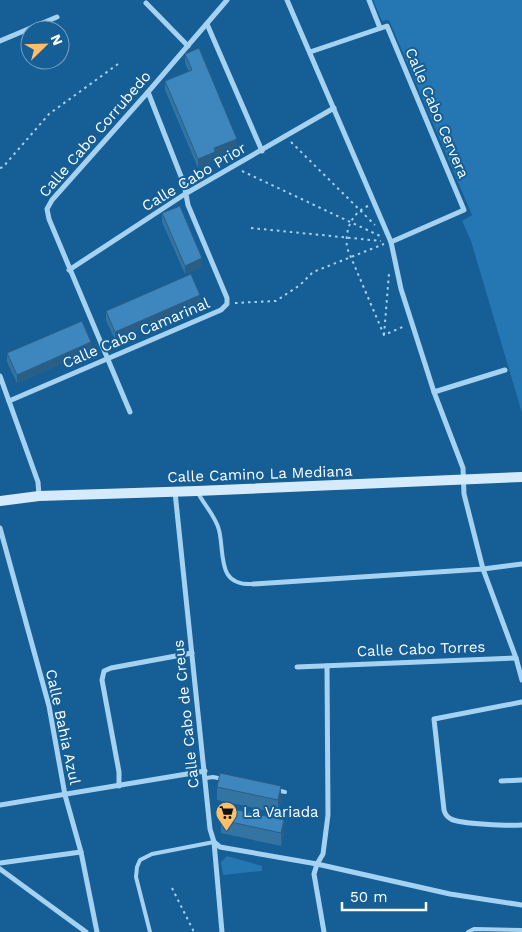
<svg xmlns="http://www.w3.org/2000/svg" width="522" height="932" viewBox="0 0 522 932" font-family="'Work Sans',sans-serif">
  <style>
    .green { fill: #2477b3 }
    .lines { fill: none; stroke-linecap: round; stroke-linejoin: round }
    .path { stroke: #a6d2f2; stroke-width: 2; stroke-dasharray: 2.5 4; stroke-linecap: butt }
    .lane { stroke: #a6d2f2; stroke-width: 4 }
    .street { stroke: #a6d2f2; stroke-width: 5 }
    .secondary { stroke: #d5ebfc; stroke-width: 10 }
    .wall { fill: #3474a3 }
    .shaded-wall { fill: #2b5e85 }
    .building { fill: #3d87be; stroke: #2b5e85 }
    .labels { text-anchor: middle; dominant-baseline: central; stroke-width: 4; stroke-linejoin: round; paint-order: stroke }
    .street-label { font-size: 15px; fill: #fff; stroke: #155e96 }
    .poi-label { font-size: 15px; fill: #fff; stroke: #155e96; text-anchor: start }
  </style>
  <rect width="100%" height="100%" fill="#155e96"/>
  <g class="green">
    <path d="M373,0H522V413L471,241L462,221L472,215L389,20L382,21Z"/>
    <path d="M227,856L262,866V871L223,875L221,862Z"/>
  </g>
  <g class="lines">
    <g class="path">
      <path d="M291,142L375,225"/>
      <path d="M0,168L3,167L49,114L118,64"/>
      <path d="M242,171L380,236"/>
      <path d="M368,206C351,214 345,229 347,248L384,335L405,326"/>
      <path d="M251,228L381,241"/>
      <path d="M235,303L276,301L300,285L313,272L384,244"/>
      <path d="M384,335L389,273"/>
      <path d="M172,888L194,932"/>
    </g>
    <g class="lane">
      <path d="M198,493C205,506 216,517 219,530C225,554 216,586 253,584"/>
      <path d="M206,778L213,777L223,779"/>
      <path d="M276,790L285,792"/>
      <path d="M150,932L136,877L137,867L140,860L152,854L214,842"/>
      <path d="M468,932L474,929L522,930"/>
    </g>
    <g class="street">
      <path d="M287,0L391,242L464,210L387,26L310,52"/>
      <path d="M369,0L380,28"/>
      <path d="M146,3L188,46"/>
      <path d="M207,24L262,151"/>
      <path d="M0,41L57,17"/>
      <path d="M391,242L401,289L434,392L463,468L464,494L483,569L516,658L522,680"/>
      <path d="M69,270L185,194L334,108"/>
      <path d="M0,376L38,482L39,496"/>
      <path d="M434,392L505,370"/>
      <path d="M9,401L221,310L227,304V298L188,205L184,184L148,92"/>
      <path d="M130,412L49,219L47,209L52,200L148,92L227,0"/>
      <path d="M175,492L210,829L214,842L222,932"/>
      <path d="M0,528L49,706L65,795L81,852L97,932"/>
      <path d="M253,584L483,569L522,564"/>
      <path d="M297,667L516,658"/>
      <path d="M522,702L434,719L444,810C445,814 447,817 451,819C460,824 510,826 522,825"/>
      <path d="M501,781L522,780"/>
      <path d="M119,786V772L102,680L104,671L111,668L192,653"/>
      <path d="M0,805L205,771"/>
      <path d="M214,842L220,847L317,864L450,894L522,905"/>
      <path d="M0,863L81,852"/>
      <path d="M0,869L86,932"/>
      <path d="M324,932L314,874L317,864L323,854L328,815L327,666"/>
    </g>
    <path class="secondary" d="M0,501L39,496L197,491L522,477"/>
  </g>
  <g class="wall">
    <path d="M185,54L237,147L215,156V161L198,168L165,90V81L189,72L185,63Z"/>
    <path d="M162,213L202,267L185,274L162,222Z"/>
    <path d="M200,303L115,340L106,320V311Z"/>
    <path d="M91,351L17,383L7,362V353Z"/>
    <path d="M217,787L281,799L278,813L217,800Z"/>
    <path d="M221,820L284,833L281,846L221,833Z"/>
  </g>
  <g class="shaded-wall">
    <path d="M237,139V147L215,156V161L198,168V159L214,148Z"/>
    <path d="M202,258V267L185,274V266Z"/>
    <path d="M200,295V303L115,340V332Z"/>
    <path d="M91,342V351L17,383V375Z"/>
    <path d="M281,786V799L278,813V800Z"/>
    <path d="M284,820V833L281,846V833Z"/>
  </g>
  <g class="building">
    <path d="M199,48L237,139L214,148L215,152L198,159L165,81L192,70L185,54Z"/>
    <path d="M180,206L202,258L185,266L162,213Z"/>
    <path d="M191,274L200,295L115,332L106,311Z"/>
    <path d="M82,321L91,342L17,375L7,353Z"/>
    <path d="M220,773L281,786L278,800L217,787Z"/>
    <path d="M224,807L284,820L281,833L221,820Z"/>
  </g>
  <defs>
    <symbol id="supermarket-pin" viewBox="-11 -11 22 30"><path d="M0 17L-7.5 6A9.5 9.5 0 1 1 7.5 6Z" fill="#ffbf67" stroke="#155e96"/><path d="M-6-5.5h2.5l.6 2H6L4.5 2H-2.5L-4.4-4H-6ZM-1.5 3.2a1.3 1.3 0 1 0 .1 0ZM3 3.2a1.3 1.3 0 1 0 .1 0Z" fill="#111"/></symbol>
  </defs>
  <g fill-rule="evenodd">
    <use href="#supermarket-pin" x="214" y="800" width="25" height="34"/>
  </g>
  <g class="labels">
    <g class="street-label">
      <text transform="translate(437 113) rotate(67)">Calle Cabo Cervera</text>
      <text transform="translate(95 134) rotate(-49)">Calle Cabo Corrubedo</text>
      <text transform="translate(194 177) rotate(-31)">Calle Cabo Prior</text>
      <text transform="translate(136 333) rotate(-23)">Calle Cabo Camarinal</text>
      <text transform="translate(260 474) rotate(-2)">Calle Camino La Mediana</text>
      <text transform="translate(421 649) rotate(-2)">Calle Cabo Torres</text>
      <text transform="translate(186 714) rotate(-96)">Calle Cabo de Creus</text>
      <text transform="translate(63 727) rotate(78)">Calle Bahia Azul</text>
    </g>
    <g class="poi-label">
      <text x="243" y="812">La Variada</text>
    </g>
  </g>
  <g transform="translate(45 45) rotate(67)"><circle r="24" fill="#155e96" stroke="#739ec0"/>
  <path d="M0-4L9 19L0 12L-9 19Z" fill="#ffbf67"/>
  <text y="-8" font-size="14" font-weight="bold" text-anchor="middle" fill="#ffffff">N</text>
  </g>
  <path d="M342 902v8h84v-8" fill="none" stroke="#ffffff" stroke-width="2.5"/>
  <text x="350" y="902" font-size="15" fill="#ffffff" stroke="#155e96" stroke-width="4" paint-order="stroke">50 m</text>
</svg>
